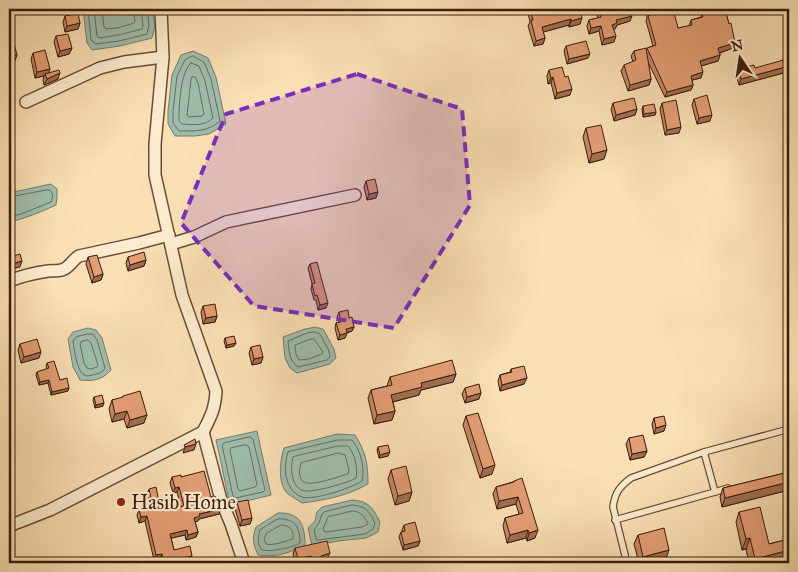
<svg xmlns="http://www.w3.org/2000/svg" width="798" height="572" viewBox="0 0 798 572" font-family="'IM FELL Great Primer',serif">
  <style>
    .water { fill: #9ebdad; stroke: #767d6c }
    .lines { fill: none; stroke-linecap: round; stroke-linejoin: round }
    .shore { stroke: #6c6c5c; stroke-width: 1 }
    .lane-casing { stroke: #6a4d35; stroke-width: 8 }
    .street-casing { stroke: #6a4d35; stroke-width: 14 }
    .lane { stroke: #fcebce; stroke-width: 5.5 }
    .street { stroke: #fcebce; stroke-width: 11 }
    .wall { fill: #c48865; stroke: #3a1c0b }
    .shaded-wall { fill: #a06f52; stroke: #3a1c0b }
    .building { fill: #e49e75; stroke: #3a1c0b }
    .marked { fill: #7b2cbf; fill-opacity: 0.2; stroke: #7b2cbf; stroke-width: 4; stroke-dasharray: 10 6; stroke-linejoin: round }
    .poi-dot { fill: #8f2418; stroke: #fcebce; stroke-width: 2 }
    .labels { text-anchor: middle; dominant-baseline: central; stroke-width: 4.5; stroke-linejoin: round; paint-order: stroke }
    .poi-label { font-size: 20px; fill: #3a1c0b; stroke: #fcebce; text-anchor: start }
  </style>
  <rect width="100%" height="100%" fill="#fae0b4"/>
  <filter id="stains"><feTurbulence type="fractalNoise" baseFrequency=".004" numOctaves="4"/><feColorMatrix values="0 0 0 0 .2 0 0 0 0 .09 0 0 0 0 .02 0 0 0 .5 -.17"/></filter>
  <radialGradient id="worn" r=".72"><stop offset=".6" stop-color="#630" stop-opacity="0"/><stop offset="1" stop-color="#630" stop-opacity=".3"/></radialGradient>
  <g class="water">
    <path d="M83,9H152L155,26L152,38L120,46L92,50L87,43Z"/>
    <path d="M193,51L208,58L216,77L226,124L209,134L195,136H175L168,124V111L172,75L181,55Z"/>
    <path d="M51,184L57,189V197L56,205C41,212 26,218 10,222L9,221V193L46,185Z"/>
    <path d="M315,327L323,329L334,349L336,358L330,364L297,373L290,368L285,358L283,337L305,329Z"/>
    <path d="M88,328L96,330L102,338L111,370C101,381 93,381 80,380L73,367L68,339L73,332Z"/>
    <path d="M257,431L271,495L230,505L216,440Z"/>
    <path d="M337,434L355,435C366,452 368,464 368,484C347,496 325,500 302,503C298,500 292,497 288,494C277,484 280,460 284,448Z"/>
    <path d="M352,500C369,501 373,508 380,522L378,532L366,538L338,541L312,546L308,528L315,521L317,512L322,507Z"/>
    <path d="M278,513C283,513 289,513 294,516C304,521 305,535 305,545C299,550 278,556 270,556C266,556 262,555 258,555C253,544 252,537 256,527Z"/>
  </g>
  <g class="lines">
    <g class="shore">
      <path d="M88,9L91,40L96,44L119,41L147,34L149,25L147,9"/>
      <path d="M94,9L97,36L100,38L118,35L142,29L143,25L141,9"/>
      <path d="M102,9L104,27L106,29L117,28L134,23L135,21L133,9"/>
      <path d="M193,56L204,62L211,79L220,121C208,132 194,131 179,131L173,123V111L177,76L185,60Z"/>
      <path d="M191,63L199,66L205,81L213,118C205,126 194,125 182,124L179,121C179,106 180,73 191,63Z"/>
      <path d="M192,77H195L198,83L204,114L202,116L189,117L187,115L191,80Z"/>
      <path d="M9,197L46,190H50C53,192 53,199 51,202L21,214L9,217"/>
      <path d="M315,332L320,334L329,351L330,357L327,360L298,367C289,361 289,350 288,341L307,333Z"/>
      <path d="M88,334H93L97,340L105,368C103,372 101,373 96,374C93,375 87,377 84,375C77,371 74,349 73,341L76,337Z"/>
      <path d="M314,339L323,352L322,354L309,359L299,360L296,354L295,345L308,340Z"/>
      <path d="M88,340L91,343L98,365L97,367L91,369L87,368L84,363L80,344L81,342Z"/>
      <path d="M250,437L253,439L265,490L263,492L235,498L233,496L222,445L224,443Z"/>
      <path d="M338,440H352C361,451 365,468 362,481C352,488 312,501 302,497C284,490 283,467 288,452Z"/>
      <path d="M246,445L249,447L257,485L255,487L240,491L238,489L230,450L231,448Z"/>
      <path d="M338,446H348C355,454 358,468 356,478C348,483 315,492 305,491C291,489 290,468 293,457Z"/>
      <path d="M339,453L345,455L349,470L348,474C340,476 311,487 304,482C298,478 299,469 301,463Z"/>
      <path d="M352,505C366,506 369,511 375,523L373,529L365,534L318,540L316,539L314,530L319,523L322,514L324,512Z"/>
      <path d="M353,511C361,512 364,516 368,523L367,525L362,527L326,532L324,531L323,529L328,517Z"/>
      <path d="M278,519C295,518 300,527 300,543C292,548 271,552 262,550C257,544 258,537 260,530Z"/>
      <path d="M281,525C290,525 294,530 293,539C285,541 274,546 266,544L264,539L266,534Z"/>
    </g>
    <defs>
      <g id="lane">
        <path d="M704,452L715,492L728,488"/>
        <path d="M615,520L715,492"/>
        <path d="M627,563L613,507C615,493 619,487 631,478L704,452L789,429"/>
      </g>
      <g id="street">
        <path d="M26,102L100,68L124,62L163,57"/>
        <path d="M171,244L194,237L226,222L355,195"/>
        <path d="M9,281C22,276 34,273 48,271C54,270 59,272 64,269C71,266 73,259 79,256L139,243L169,235"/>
        <path d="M203,432L221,500L231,524L244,563"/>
        <path d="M9,526L50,510L203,432C211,416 215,409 216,391L182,295L155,175V144L163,57L161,9"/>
      </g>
    </defs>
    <use href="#lane" class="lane-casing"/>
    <use href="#street" class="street-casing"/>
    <use href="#lane" class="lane"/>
    <use href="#street" class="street"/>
  </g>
  <g class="wall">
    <path d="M527,9H580V24L569,27V25L543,32L545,38L543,44L534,46L528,26L530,22Z"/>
    <path d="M596,9H630V21L617,25L615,29H614V42L602,45L599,31L589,34L587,26L589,20L598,18Z"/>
    <path d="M645,9H671L678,28L689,26L691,20L701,17L702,14L705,13L704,9H727L725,11L735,43L733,48L720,53V55L718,61L701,66V78L692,80L693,85L691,90L665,97L648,62L651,79L649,85L628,91L621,71L624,65L633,62L631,56L634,51L646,49L647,48L653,46L646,21L647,18Z"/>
    <path d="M65,16L80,23L78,29L65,32L63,22Z"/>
    <path d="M56,36L72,48L69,54L58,57L54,42Z"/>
    <path d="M566,46L588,58L567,64L564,51Z"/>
    <path d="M33,53L50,69L48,73L58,79L44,85L43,80L44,76L35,78L31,59Z"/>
    <path d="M789,66L787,72L739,85L736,75L738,69Z"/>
    <path d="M549,70L570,95L555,99L551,83L548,84L547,76Z"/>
    <path d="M694,99L710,121L697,124L692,105Z"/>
    <path d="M613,103L637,109L635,115L614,121L611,109Z"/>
    <path d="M662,103L679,133L665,135L660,109Z"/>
    <path d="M643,106L656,112L655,115L643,117L642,109Z"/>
    <path d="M586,128L604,159L589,163L583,137Z"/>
    <path d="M366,181L378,192L376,198L367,200L364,187Z"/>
    <path d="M88,257L103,274L101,280L92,283L86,264Z"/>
    <path d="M128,257L146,260L144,266L128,271L126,263Z"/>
    <path d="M310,264L326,308L318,310L316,300H314L311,289L312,284L308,268Z"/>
    <path d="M203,306L217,316L215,322L203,324L201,312Z"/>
    <path d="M339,312L349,318L354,327L352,331L347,333L345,338L338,340L335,328L336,323L339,322L337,317Z"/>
    <path d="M225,338L236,343L234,346L226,348L224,341Z"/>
    <path d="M20,344L39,358L21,363L18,350Z"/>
    <path d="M251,347L263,357L261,363L252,365L249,353Z"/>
    <path d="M47,363L60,380L68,391L51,395L48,383L39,385L36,375L37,372L47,369L46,366Z"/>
    <path d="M511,369L524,384L500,391L498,381L500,375L510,372Z"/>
    <path d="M456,374L453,382L421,390L419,395L393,402L395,411L392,420L374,424L368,398L371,390L387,386L390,377Z"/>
    <path d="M465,388L479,399L465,403L462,394Z"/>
    <path d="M123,396L144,423L127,428L124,419L112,422L109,409L112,400L122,398Z"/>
    <path d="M94,397L103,406L95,408L93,400Z"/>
    <path d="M466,416L492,474L480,478L463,425Z"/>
    <path d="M654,418L664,431L654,434L652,424Z"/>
    <path d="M629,438L647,451L644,457L630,460L626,444Z"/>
    <path d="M378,447L388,456L379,458L377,450Z"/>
    <path d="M391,470L412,492L409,501L395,505L388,479Z"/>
    <path d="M789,472V490L722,507L720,497L723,488Z"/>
    <path d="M172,477H181L211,497L219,514L199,519L198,521L195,522L198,532L196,537L186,540L185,535L171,538L174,550L190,561L180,563H161L160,559L154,560L145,521L139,523L137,515L139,510L150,507L147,494L149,489L160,507L167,510L181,507L177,492L173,493L170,483Z"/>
    <path d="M514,481L535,538L527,541L526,538L507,543L503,526L505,518L519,514L516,504L497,509L493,494L496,487L513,482Z"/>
    <path d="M237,502L252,518L250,524L240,526L235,509Z"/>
    <path d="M739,512L769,544L789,539V560L775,563H749L746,549L742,550L736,522Z"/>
    <path d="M404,525L420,541L418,546L403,550L399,537L401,532H402V530Z"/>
    <path d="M638,535L666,559L650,563H639L634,544Z"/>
    <path d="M295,548L327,559L322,561V563H309V562L302,563H295L293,554Z"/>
  </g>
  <g class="shaded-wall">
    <path d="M49,9H57V10L48,12Z"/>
    <path d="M632,16L630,21L617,25L615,29L610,30L612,25L616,20Z"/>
    <path d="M582,18L580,24L569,27L571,21Z"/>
    <path d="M571,19L569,25L540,33L542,27Z"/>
    <path d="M13,22L11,27H9V23Z"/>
    <path d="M80,23L78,29L65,32L67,26Z"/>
    <path d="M601,26L599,31L589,34L591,28Z"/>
    <path d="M616,36L614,42L602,45L604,39Z"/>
    <path d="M545,38L543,44L534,46L536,41Z"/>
    <path d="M735,43L733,48L716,54L718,48Z"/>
    <path d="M72,48L69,54L58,57L60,51Z"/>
    <path d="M590,54L588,58L567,64L569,59Z"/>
    <path d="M17,55L15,61L9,62V57Z"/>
    <path d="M720,55L718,61L698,67L700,61Z"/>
    <path d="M789,66L787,72L739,85L741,79Z"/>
    <path d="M50,69L48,75L45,74L44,76L35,78L37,72Z"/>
    <path d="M703,72L701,78L688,81L691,76Z"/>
    <path d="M60,73L58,79L44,85L47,79Z"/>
    <path d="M553,77L551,83L548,84L551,78Z"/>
    <path d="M651,79L649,85L628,91L630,85Z"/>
    <path d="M693,85L691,90L665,97L667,92Z"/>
    <path d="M572,89L570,95L555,99L557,93Z"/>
    <path d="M637,109L635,115L614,121L616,115Z"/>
    <path d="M656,112L655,115L643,117L644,114Z"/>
    <path d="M712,115L710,121L697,124L699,118Z"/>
    <path d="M681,127L679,133L665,135L667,130Z"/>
    <path d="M607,150L604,159L589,163L592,154Z"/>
    <path d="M378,192L376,198L367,200L369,194Z"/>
    <path d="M146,260L144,266L128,271L130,265Z"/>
    <path d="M22,261L20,267L9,270V265Z"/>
    <path d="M103,274L101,280L92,283L94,277Z"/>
    <path d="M328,303L326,308L318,310L320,305Z"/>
    <path d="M217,316L215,322L203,324L206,318Z"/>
    <path d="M354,327L352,331L344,333L346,329Z"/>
    <path d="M347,333L345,338L338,340L340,335Z"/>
    <path d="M236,343L234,346L226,348L227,345Z"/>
    <path d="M41,352L39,358L21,363L24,357Z"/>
    <path d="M263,357L261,363L252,365L254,359Z"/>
    <path d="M456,374L453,382L421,390L419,395L388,403L391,395L421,383Z"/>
    <path d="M527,378L524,384L500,391L502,385Z"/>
    <path d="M49,380L48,383L39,385L40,382Z"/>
    <path d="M69,388L68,391L51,395L52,392Z"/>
    <path d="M481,393L479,399L465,403L467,397Z"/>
    <path d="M104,403L103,406L95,408L96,405Z"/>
    <path d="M127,411L124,419L112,422L115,414Z"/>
    <path d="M395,411L392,420L374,424L377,415Z"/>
    <path d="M147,415L144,423L127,428L130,420Z"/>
    <path d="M666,425L664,431L654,434L656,428Z"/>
    <path d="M196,444L194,450L183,453L185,447Z"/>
    <path d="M647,451L644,457L630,460L632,454Z"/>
    <path d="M390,452L388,456L379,458L380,455Z"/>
    <path d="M495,465L492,474L480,478L483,469Z"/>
    <path d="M789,482V490L722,507L725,498Z"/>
    <path d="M179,487L177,492L173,493L175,488Z"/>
    <path d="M412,492L409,501L395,505L398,496Z"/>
    <path d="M518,497L516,504L497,509L499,501Z"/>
    <path d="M221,509L219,514L199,519L198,521L192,523L194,518L199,514Z"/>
    <path d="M147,516L145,521L139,523L141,517Z"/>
    <path d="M252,518L250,524L240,526L242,520Z"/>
    <path d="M187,530L185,535L168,539L170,534Z"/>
    <path d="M528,530L526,538L507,543L510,535Z"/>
    <path d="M538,530L535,538L527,541L529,533Z"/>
    <path d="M198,532L196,537L186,540L188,535Z"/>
    <path d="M750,538L746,549L742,550L746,539Z"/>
    <path d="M420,541L418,546L403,550L404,545Z"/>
    <path d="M669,550L666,559L650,563H641L643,557Z"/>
    <path d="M789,550V560L775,563H753L755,559Z"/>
    <path d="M330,553L327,559L318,562L321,556Z"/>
    <path d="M162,554L160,559L154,560L156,555Z"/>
    <path d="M192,556L190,561L180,563H167L174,560Z"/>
    <path d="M311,556L309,562L302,563H296L298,559Z"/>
  </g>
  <g class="building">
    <path d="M530,9H580L582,18L571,21V19L542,27L545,38L536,41L531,20H533Z"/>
    <path d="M599,9H630L632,16L616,20L617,23L612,25L616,36L604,39L601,26L591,28L589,20L601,17Z"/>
    <path d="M648,9H673L678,28L692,25L691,20L703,17L702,14L708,12L707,9H725L729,24L731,23L735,43L718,48L720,55L700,61L703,72L691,76L693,85L667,92L647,48L656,45L648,16L650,15Z"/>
    <path d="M10,12L13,22L9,23V13Z"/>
    <path d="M78,13L80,23L67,26L65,16Z"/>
    <path d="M68,34L72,48L60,51L56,36Z"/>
    <path d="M586,41L590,54L569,59L566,46Z"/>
    <path d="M14,43L17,55L9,57V44Z"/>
    <path d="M646,48L651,79L630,85L624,65L636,60L634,51Z"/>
    <path d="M45,50L50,69L37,72L33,53Z"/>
    <path d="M787,59L789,66L741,79L738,69L754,65L755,68Z"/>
    <path d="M562,67L565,77L568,76L572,89L557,93L553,77L551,78L549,70Z"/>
    <path d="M59,70L60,73L47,79L45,74Z"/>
    <path d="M707,95L712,115L699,118L694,99Z"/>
    <path d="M634,98L637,109L616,115L613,103Z"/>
    <path d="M676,100L681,127L667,130L662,103Z"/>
    <path d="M654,104L656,112L644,114L643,106Z"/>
    <path d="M601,125L607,150L592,154L586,128Z"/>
    <path d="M375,179L378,192L369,194L366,181Z"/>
    <path d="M144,252L146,260L130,265L128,257Z"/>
    <path d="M20,254L22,261L9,265V257Z"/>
    <path d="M97,255L103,274L94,277L88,257Z"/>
    <path d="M317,262L328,303L320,305L317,295L315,296L312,284L315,283L310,264Z"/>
    <path d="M215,304L217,316L206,318L203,306Z"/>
    <path d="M348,310L349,318L352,317L354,327L346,329L347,333L340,335L336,323L341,322L339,312Z"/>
    <path d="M234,336L236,343L227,345L225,338Z"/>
    <path d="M37,339L41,352L24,357L20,344Z"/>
    <path d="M260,345L263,357L254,359L251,347Z"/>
    <path d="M452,360L456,374L421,383L422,387L391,395L395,411L377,415L371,390L392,385L390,377Z"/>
    <path d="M54,361L60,380L67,378L69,388L52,392L49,380L40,382L37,372L49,368L47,363Z"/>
    <path d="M524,366L527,378L502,385L500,375L512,372L511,369Z"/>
    <path d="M479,384L481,393L467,397L465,388Z"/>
    <path d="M140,391L147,415L130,420L127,411L115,414L112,400L123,397V396Z"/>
    <path d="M102,395L104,403L96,405L94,397Z"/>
    <path d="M478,413L495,465L483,469L466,416Z"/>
    <path d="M664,416L666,425L656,428L654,418Z"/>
    <path d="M643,435L647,451L632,454L629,438Z"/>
    <path d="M195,439L196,444L185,447L184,445Z"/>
    <path d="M388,445L390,452L380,455L378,447Z"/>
    <path d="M406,466L412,492L398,496L391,470Z"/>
    <path d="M204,471L211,497L215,496L221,509L199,514L200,516L194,518L198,532L188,535L187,530L170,534L174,550L190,546L192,556L174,560V562L164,563L162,554L156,555L147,516L141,517L139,510L153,507L149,489L156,487L160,507L166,506L167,510L184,506L179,487L175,488L172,477L181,475V477Z"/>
    <path d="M789,472V482L725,498L723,488Z"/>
    <path d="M522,478L538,530L529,533L528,530L510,535L505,518L523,513L518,497L499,501L496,487L514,482V481Z"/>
    <path d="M248,500L252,518L242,520L237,502Z"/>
    <path d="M760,507L769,544L789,539V550L755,559L750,538L746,539L739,512Z"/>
    <path d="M415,522L420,541L404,545L401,532L405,531L404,525Z"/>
    <path d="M664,528L669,550L643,557L638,535Z"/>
    <path d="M327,541L330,553L321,556L322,563H313L311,556L298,559L295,548Z"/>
    <path d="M396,561V563H389V562Z"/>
  </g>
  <path class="marked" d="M357,74L462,109L470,205L394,328L254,306L181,223L226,114Z"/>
  <circle class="poi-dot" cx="121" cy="502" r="5"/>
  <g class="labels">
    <g class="poi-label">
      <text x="131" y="502">Hasib Home</text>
    </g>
  </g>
  <rect width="798" height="572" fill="none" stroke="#fae0b4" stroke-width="30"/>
  <rect x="10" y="10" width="778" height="552" fill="none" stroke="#3a1c0b" stroke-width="2.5"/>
  <rect x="15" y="15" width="768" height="542" fill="none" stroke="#3a1c0b"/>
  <g transform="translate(740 58) rotate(347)" stroke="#fcebce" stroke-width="4" paint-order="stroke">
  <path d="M0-4L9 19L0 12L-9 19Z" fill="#3a1c0b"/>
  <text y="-8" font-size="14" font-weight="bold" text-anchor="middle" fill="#3a1c0b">N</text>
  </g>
  <rect width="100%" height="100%" filter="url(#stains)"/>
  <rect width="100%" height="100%" fill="url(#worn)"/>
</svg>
